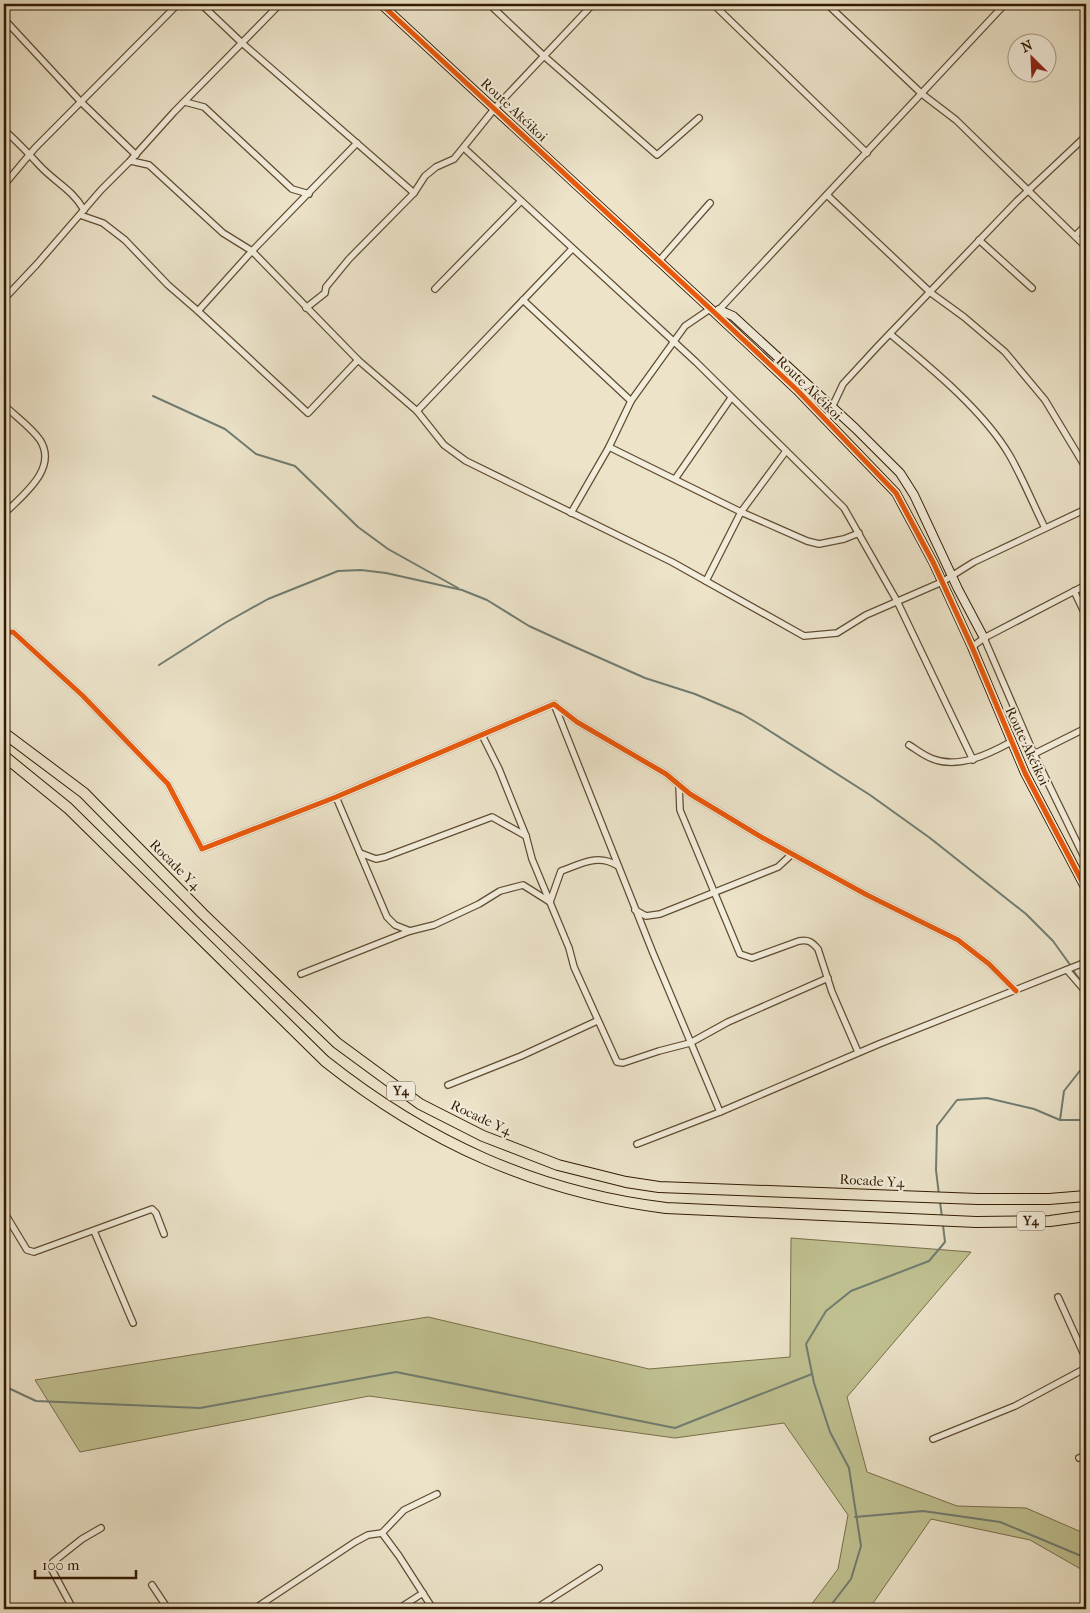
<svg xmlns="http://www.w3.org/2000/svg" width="1090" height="1613" viewBox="0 0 1090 1613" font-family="'IM FELL French Canon',serif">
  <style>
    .green { fill: #c0c191; stroke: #796e49 }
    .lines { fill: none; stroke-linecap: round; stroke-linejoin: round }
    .stream { stroke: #707c71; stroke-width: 2 }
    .street-casing { stroke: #604d33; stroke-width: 8 }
    .secondary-casing { stroke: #321b01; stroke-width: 10 }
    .highway-casing { stroke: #321b01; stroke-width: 12 }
    .street { stroke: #f3eddc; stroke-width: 5.5 }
    .secondary { stroke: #f3eddc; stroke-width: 8 }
    .highway { stroke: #ece3c9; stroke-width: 10 }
    .cycleway-casing { stroke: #f3eddc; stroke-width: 8 }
    .cycleway { stroke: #e8590c; stroke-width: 5 }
    .labels { text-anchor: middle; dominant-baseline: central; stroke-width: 4; stroke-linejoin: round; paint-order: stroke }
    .shield { fill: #f3eddc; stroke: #6c5a43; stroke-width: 1 }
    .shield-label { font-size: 12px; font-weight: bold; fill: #321b01 }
    .street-label { font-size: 14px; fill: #321b01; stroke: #f3eddc }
  </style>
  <rect width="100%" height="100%" fill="#ece3c9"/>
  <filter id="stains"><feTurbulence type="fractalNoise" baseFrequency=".004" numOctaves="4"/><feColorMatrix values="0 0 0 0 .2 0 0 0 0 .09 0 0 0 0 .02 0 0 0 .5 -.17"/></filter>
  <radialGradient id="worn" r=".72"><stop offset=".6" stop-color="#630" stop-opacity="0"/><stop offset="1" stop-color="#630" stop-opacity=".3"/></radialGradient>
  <path class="green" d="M791,1238L971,1252L847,1397L867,1472L957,1506L1026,1508L1086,1534V1572L1030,1540L931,1519L869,1609H808L838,1569L848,1515L784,1423L675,1438L369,1396L80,1452L35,1380L428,1317L649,1369L790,1357Z"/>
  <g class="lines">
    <g class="stream">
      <path d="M153,396L225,429L256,454L295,466L358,527L388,549L458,588"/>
      <path d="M159,665L225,623L268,599L338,571L361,570L386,573L462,590L487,600L529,626L575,647L645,678L695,694L742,714L762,726L870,795L930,838L1026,914L1053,941L1071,966"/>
      <path d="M1073,970L1085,987"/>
      <path d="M1060,1120L1064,1091L1086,1063"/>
      <path d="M939,1195L936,1170L937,1126L957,1100L987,1098L1034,1109L1060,1120H1086"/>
      <path d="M940,1202L942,1217"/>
      <path d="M4,1386L36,1401L200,1408L396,1372L675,1428L812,1374"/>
      <path d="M855,1517L923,1511L1000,1522L1086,1558"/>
      <path d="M828,1609L851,1579L861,1546L849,1468L830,1432L814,1383L806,1344L826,1311L851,1291L929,1261L945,1242L943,1225"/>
    </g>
    <defs>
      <g id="street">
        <path d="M201,4L242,43L414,193"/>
        <path d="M489,4L544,56L657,155L699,118"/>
        <path d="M713,4L867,153"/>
        <path d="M827,4L922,94L956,120L1086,247"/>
        <path d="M4,19L81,102L136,155"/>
        <path d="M185,102L204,107L292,189L309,194"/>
        <path d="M4,130C17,141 28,153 40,166C55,182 73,190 84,210"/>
        <path d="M464,148L696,362L844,508L897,601L973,760"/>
        <path d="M131,161L149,165L223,233L252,251L358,360L417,411L444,445L466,461L672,562L804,636L837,633L866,615L942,582L974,562L1086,509"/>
        <path d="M4,185L35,148L178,4"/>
        <path d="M827,195L931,293L964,317L1005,352L1045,400L1086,468"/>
        <path d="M80,215L103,223L125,240L168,285L198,311L308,413L358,360"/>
        <path d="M1075,236L1086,225"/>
        <path d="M979,240L1032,288"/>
        <path d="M659,261L710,203"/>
        <path d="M435,289L521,201"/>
        <path d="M4,299L37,264L101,190L129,162L174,112L280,4"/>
        <path d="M523,300L631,401"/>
        <path d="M306,308L325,293L326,287L349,259L414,193L425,176L436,167L454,159L495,108L593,4"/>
        <path d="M198,311L252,251L357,143"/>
        <path d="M717,312L1005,4"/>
        <path d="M890,334C930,367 984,411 1010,456C1023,479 1033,504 1045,528"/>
        <path d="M4,405C15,416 31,427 40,440C58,468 24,494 7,511"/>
        <path d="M417,411L572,249"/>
        <path d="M826,420L843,384L878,346L1017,201L1086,136"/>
        <path d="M609,447L741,512L807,541L819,544L844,539L859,533"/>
        <path d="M675,479L731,398"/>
        <path d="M571,513L609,447L631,401L685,326L710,309"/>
        <path d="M706,581L741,512L786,451"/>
        <path d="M1074,591L1086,616"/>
        <path d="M4,633L13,632L82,695L168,784L202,849L336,797L554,704L577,722L666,774L690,794L763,838L867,895L958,940L989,964L1016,991"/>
        <path d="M984,638L1034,754L1086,861"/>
        <path d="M972,647L984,638L1086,585"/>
        <path d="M554,704L653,953L720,1112"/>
        <path d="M482,735L499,769L526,836L532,859L569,948L574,967L617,1062L623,1063L659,1051L690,1043L728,1022L828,978"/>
        <path d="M909,745C917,750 924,756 933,759C959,769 989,754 1011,742"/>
        <path d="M1034,754L1086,728"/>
        <path d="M679,785L680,810L740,954L752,958L799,941C808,939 812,942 818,949L832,992L858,1052"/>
        <path d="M336,797L387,917L395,925L410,931"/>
        <path d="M360,853L376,859L385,857L492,817L526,836"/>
        <path d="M635,910L646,916L660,914L778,867L792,854"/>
        <path d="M1067,970L1086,992"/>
        <path d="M301,974L410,931L434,925L479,904L500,891L523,885L550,902L561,871C581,864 598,853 618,866"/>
        <path d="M448,1085L521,1056L597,1021"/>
        <path d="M637,1144L720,1112L879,1044L1086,962"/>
        <path d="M4,1212L27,1250L34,1252L152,1209L156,1213L164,1234"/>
        <path d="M94,1231L133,1323"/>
        <path d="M1058,1297L1086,1359"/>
        <path d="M933,1439L1015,1406L1086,1368"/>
        <path d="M1079,1458L1086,1455"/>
        <path d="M152,1585L168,1609"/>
        <path d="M73,1609L51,1568L53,1562L82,1539L101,1528"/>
        <path d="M254,1609L355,1542L368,1535L382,1533"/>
        <path d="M398,1609L423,1593"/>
        <path d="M433,1609L399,1556L382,1533L404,1510L437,1494"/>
        <path d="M535,1609L599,1568"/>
      </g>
      <g id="secondary">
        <path d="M381,4L715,313L797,390L896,493L934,564L972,647L1025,773L1086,889"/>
        <path d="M719,310L733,316L855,428L900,473L914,495L958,589L984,638"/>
      </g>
      <g id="highway">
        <path d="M4,733L84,793L203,914L337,1043L420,1104L483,1136L558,1165L626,1182L659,1187L978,1199H1049L1086,1196"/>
        <path d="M4,756L68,808L325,1061C427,1142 536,1192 666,1208L976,1222L1050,1221L1086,1216"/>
      </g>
    </defs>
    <use href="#street" class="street-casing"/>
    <use href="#secondary" class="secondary-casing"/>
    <use href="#highway" class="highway-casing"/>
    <use href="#street" class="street"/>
    <use href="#secondary" class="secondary"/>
    <use href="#highway" class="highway"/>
    <defs>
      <g id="cycleway">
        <path d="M381,4L715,313L797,390L896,493L934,564L972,647L1025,773L1086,889"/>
        <path d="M4,633L13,632L82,695L168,784L202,849L336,797L554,704L577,722L666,774L690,794L763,838L867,895L958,940L989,964L1016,991"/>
      </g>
    </defs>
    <use href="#cycleway" class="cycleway-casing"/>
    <use href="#cycleway" class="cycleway"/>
  </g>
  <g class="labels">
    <g class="shield">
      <rect x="387" y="1081.5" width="28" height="19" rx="4"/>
      <rect x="1017" y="1211.5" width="28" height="19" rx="4"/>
    </g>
    <g class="shield-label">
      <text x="401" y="1091">Y4</text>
      <text x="1031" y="1221">Y4</text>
    </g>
    <g class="street-label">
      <text transform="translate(514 110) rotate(43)">Route Akéikoi</text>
      <text transform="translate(809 388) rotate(44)">Route Akéikoi</text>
      <text transform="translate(1027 746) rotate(65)">Route Akéikoi</text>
      <text transform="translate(175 865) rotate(45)">Rocade Y4</text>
      <text transform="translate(481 1118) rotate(25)">Rocade Y4</text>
      <text transform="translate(872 1181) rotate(3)">Rocade Y4</text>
    </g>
  </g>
  <rect width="1090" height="1613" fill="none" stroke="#ece3c9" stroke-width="20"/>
  <rect x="5" y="5" width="1080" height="1603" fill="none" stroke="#321b01" stroke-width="2.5"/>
  <rect x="10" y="10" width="1070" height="1593" fill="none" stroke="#321b01"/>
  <g transform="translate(1032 58) rotate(336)"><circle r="24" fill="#f3eddc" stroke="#a69984"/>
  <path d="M0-4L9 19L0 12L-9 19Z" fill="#8f2418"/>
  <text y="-8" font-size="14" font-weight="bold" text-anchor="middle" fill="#321b01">N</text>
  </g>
  <path d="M35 1570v8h101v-8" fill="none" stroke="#321b01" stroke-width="2.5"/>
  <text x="42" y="1570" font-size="15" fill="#321b01" stroke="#f3eddc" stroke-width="4" paint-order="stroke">100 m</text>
  <rect width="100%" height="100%" filter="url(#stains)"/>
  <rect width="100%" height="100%" fill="url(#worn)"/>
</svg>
